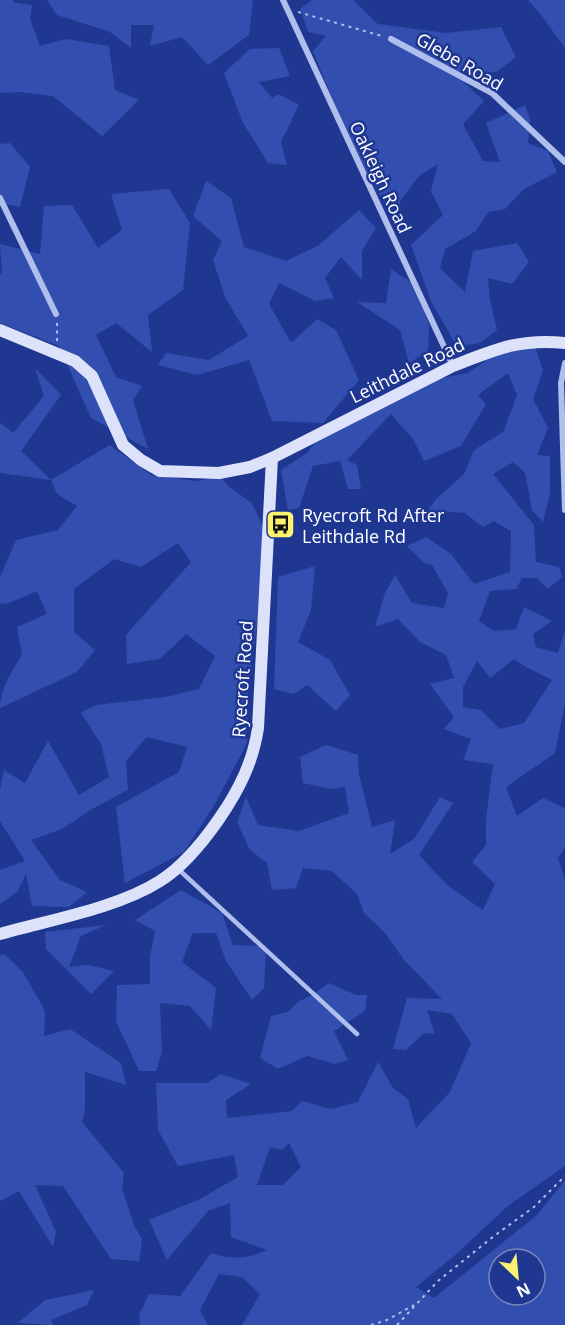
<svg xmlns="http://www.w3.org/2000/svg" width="565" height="1325" viewBox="0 0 565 1325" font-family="'Open Sans',sans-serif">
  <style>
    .green { fill: #324faf; fill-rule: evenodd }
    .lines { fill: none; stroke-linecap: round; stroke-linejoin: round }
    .path { stroke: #b0beed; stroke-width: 2; stroke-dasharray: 3 4.5; stroke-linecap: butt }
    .lane { stroke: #b0beed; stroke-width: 4.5 }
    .street { stroke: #b0beed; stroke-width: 6 }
    .secondary { stroke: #dce2fa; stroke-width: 12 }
    .labels { text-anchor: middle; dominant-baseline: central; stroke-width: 5; stroke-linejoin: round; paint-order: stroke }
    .street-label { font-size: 18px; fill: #fff; stroke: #1f3791 }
    .poi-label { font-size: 18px; fill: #fff; stroke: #1f3791; text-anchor: start }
  </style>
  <rect width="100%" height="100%" fill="#1f3791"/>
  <g class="green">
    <path d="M0,0H15L12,2L32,5L30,19L40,46L66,39L109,46L115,90L139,100L102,136L53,96L19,92L0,93Z"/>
    <path d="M47,0H253L249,35L208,65L182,37L150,46L154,25H131V48L110,32L57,15Z"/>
    <path d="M312,0H353L378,24L446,33L501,27L516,57L496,72L454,73L484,101L463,124L483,161L500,162L486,123L525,105L530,119L528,143L548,151L557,172L524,189L505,209L488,212L476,231L445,249L440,268L465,292L473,251L517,243L529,262L512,284L488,278L490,300L497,330L480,343L457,347L431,301L411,245L443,215L431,191L438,164L419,176L400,201L401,227C362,174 337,112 313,51L326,36L308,32L300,9Z"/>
    <path d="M528,0H565V48L542,16Z"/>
    <path d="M279,48L290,76L259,82L272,98L278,94L299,105L281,142L287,165L268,163L243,123L224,73L250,49Z"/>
    <path d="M10,143L30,167L20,207L0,203V144Z"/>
    <path d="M206,181L231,198L244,247L286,261L319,245L359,210L376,228L362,251V280L341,257L325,278L334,298L315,301L279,283L269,304L291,343L317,319L336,330L359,380L323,423L272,421L249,360L197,375L158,365L166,353L209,360L248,336L225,297L213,260L222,241L193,216Z"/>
    <path d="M169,189L190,223L183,290L148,315L152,352L116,323L96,335L116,377L142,386L133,400L148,449L91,418L59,346L0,323V274L2,272L0,244L40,254L44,206L72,205L98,248L122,230L111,194Z"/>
    <path d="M391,269L417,286L429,325L428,351L409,363L400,330L357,302L386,303Z"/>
    <path d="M535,346L543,371L533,399L548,428L537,455L550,456V494L543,522L532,510L525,473L513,462L493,474L534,525L536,562L559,567L562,577L548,589L537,578H522L516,589L490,591L479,621L494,631L516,629L524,607L552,621L533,634L536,647L558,653L565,630V704L555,753L506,787L517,816L543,798L565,808V848L558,858L565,880V1166L509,1205L454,1256L416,1287L434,1298L537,1215L565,1180V1325H242L260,1294L242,1277L219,1274L200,1310L208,1325H140L139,1315L149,1294L180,1296L211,1253C230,1260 248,1259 267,1250L231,1237L230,1203L208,1211L167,1260L149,1220L200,1199L238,1177L234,1155L178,1166L158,1130L156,1083H207L221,1074L251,1084L226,1100L227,1118L292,1111L302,1101L331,1109L358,1102L378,1062L393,1088L408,1099L416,1128L450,1092L471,1043L452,1014L427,1010L435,1034L424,1033L406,1050L393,1049L407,998L442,999L404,960L385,933L364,913L357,894L332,871L303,868L296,888L272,890L267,863L250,850L237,822L246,797L258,825L299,831L349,813L345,787L331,789L303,783L300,757L326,745L358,755L359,774L372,827L395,820L390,854L414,839L440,797L453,803L419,855L448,886L483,910L495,884L472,862L486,845V819L493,764L463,760L471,739L444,729L454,717L430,684L454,678L446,655L420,642L398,619L375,627L385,593L395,575L412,603L444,608L448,593L432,565L424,563L407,546L426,537L451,554L474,584L510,572L511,531L494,521L483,527L465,513L428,510L436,499L464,474L474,450L503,432L517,395L508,373L478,395L486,404L461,446L424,461L413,439L391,414L347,460L357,465L361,489H348L340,461L313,466L299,508L288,510L281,470L307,453L315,442L437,379L468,373L495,354ZM514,659L526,667L552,680L524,723L500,729L481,710L463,707V687L477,661L490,678ZM289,1143L301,1167L283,1185H257L270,1147L283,1150ZM499,1259H535V1295H499Z"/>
    <path d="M35,368L61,395L21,451L51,480L110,445L151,475L196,481L221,477L228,486L252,503L274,552L264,573L248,689L247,743L215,804L184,852L125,883L116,807L179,772L187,747L147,737L126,761L128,790L92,809L62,829L31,840L60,880L87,892L69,907L32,906L26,874L17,892L0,904V870L25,861L0,821V790L4,770L25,783L48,741L79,795L109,777L101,744L81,713L96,705L165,697L199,689L215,656L186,634L160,659L127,664L126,635L191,562L178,543L141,567L114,559L74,589V632L95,650L77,672L0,708C0,689 12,671 22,655L17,627L47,614L37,591L9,603L0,604V577L16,540L58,530L77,506L57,494L51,480L0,473V423L13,433L44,396Z"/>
    <path d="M315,566L311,610L298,642L330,660L350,695L336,711L307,685L294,694L274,689L278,577Z"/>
    <path d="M181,890L222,913L233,945L266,946L264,988L252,1000L226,961L216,933H193L182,962L216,988L211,1030L190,1006L160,1003L162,1052L156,1071H139L116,1021L117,985L150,984V957L155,931L135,920Z"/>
    <path d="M106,925L81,936L69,967L88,965L114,971L91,994L46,949L45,932Z"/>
    <path d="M4,954L23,972L45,1011L44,1036L70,1029L121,1063L126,1085L85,1072V1109L82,1122L124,1173L122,1189L134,1225L142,1239L139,1261L111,1259L63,1186L35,1185L56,1232L53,1247L19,1191L0,1201V955Z"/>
    <path d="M329,983L356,995H367L365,1011L334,1031L348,1060L335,1064L307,1056L278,1069L260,1058L271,1016L288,1012L298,1002L312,995Z"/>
    <path d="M94,1290L87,1305L51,1320L53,1325L18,1323L45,1300Z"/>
  </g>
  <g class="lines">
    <g class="path">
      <path d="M298,12L382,36"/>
      <path d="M57,323V341"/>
      <path d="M371,1325L387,1320L414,1305"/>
      <path d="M397,1325L438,1281L494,1236L534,1207L565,1176"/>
    </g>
    <path class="lane" d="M177,868L357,1034"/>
    <g class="street">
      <path d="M283,0L453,366"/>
      <path d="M391,39L492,93L565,162"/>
      <path d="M0,198L56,314"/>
      <path d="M565,363L561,383L565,510"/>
    </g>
    <g class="secondary">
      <path d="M0,330L75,361L92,376L123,445L141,460L160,471L219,473L250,467L272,458L453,366C494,350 520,338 565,343"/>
      <path d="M0,934C49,920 118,908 160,881C184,866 203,842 219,819C239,790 253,762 258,728L272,458"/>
    </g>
  </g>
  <defs>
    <symbol id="bus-square" viewBox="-11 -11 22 22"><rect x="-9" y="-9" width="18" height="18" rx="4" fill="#fbf270" stroke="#1f3791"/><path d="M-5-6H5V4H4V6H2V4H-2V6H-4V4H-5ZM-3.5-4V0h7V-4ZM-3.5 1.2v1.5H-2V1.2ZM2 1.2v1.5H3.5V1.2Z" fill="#111"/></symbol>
  </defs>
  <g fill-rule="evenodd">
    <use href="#bus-square" x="264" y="508" width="33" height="33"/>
  </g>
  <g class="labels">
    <g class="street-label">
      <text transform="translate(460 61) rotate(30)">Glebe Road</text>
      <text transform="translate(381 177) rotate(65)">Oakleigh Road</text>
      <text transform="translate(407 370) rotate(-26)">Leithdale Road</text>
      <text transform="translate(242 679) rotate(-86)">Ryecroft Road</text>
    </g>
    <g class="poi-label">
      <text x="302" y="515">Ryecroft Rd After<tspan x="302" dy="21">Leithdale Rd</tspan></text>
    </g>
  </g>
  <g transform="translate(517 1277) rotate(154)"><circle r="28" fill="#1f3791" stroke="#7987bd" stroke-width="1.5"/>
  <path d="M0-4.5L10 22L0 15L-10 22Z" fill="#fbf270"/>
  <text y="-9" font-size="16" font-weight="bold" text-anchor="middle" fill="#ffffff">N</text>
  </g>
</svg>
